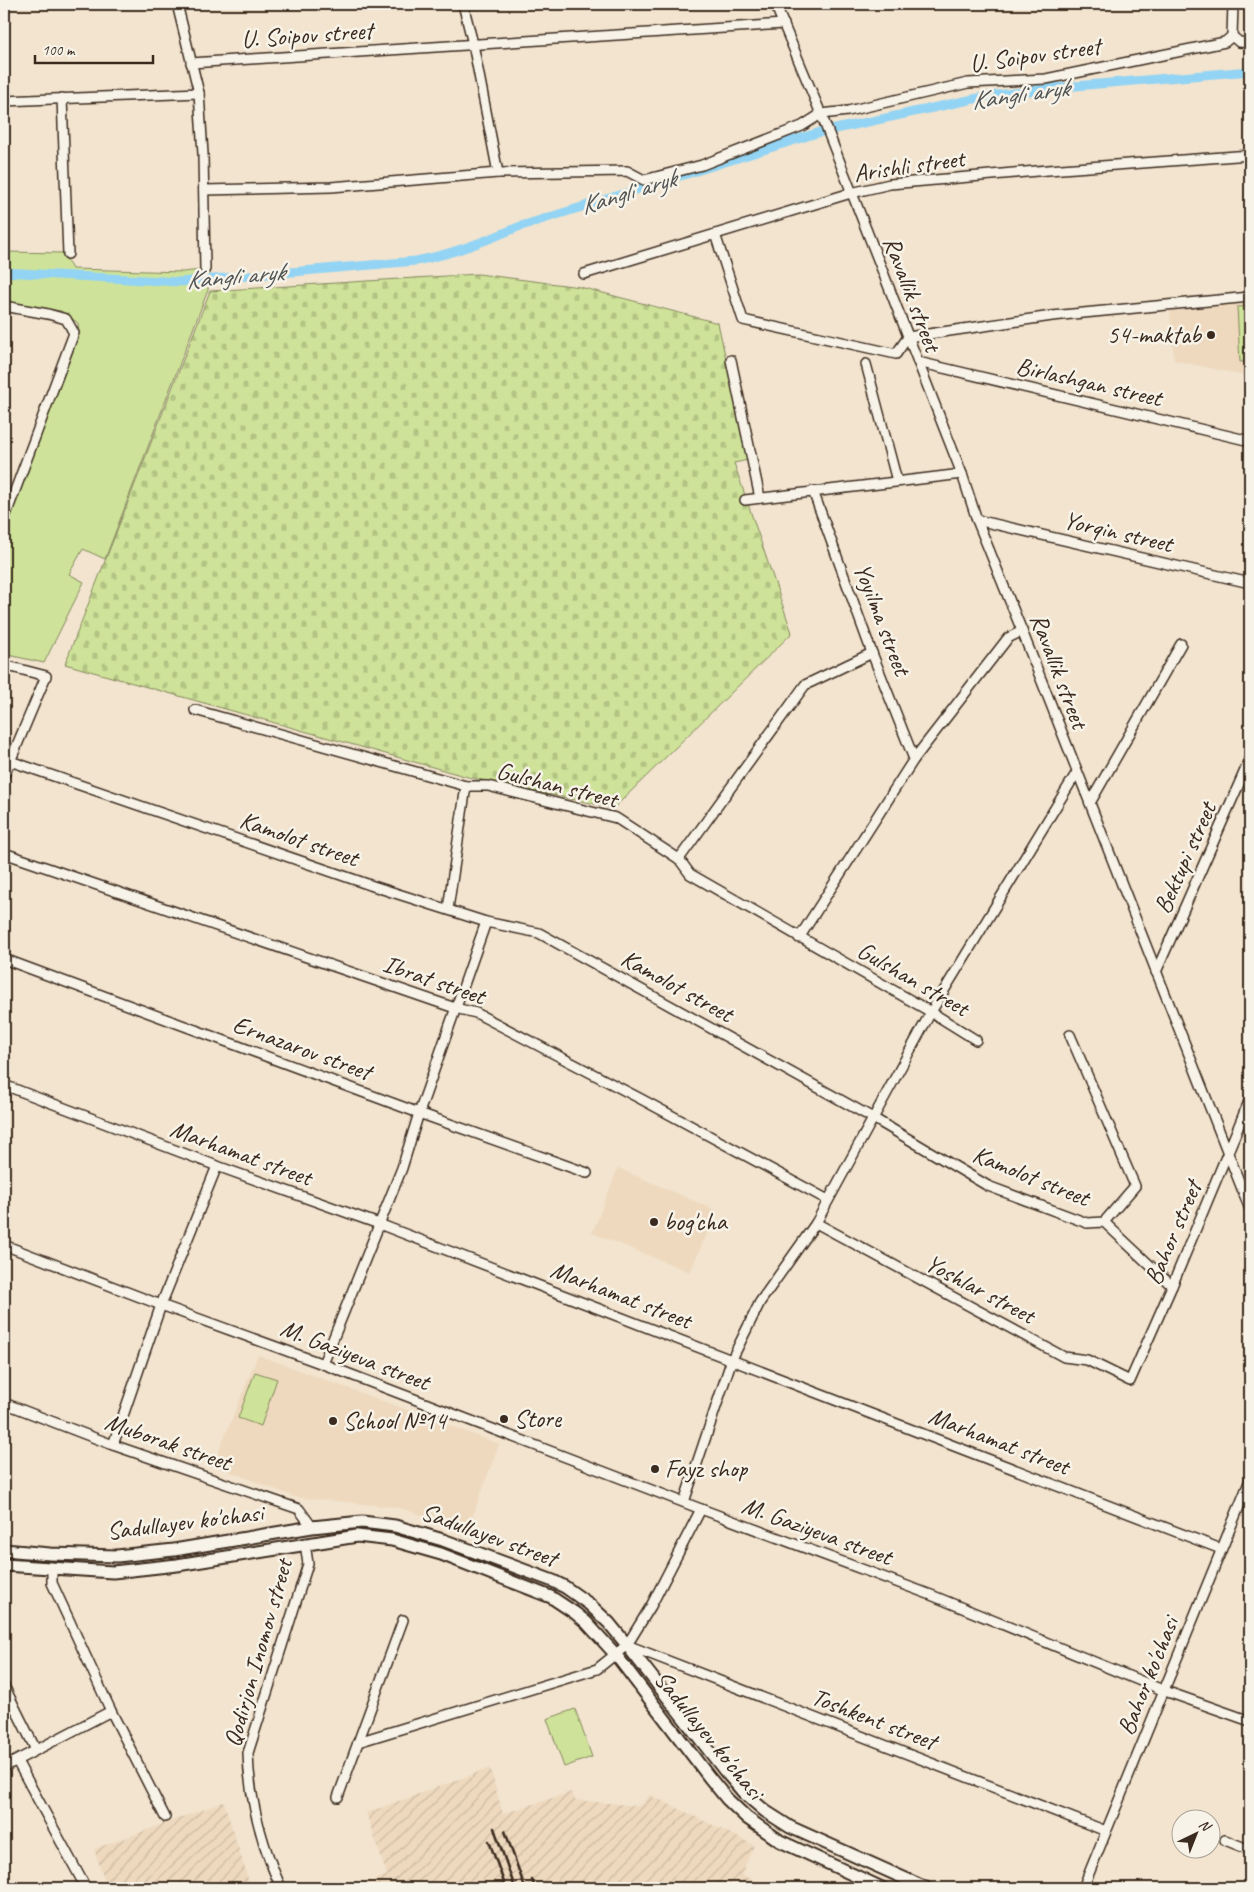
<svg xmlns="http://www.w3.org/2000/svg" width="1254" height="1892" viewBox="0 0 1254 1892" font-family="Caveat,sans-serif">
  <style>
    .built { fill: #eed9be }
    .industrial { fill: url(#industrial-furrows) }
    .green { fill: #cee399; stroke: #84865c }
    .cemetery { fill: url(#cemetery-stones); stroke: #84865c }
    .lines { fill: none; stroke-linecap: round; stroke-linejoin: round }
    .canal { stroke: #93d4f4; stroke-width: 9 }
    .minor-casing { stroke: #3b2a1e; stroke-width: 12 }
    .major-casing { stroke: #3b2a1e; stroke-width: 15 }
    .minor { stroke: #f7f3e8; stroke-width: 9 }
    .major { stroke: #f7f3e8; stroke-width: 11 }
    .rail { stroke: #3b2a1e; stroke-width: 2.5 }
    .poi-dot { fill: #3b2a1e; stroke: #f7f3e8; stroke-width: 2 }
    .labels { text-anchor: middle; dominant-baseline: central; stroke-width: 5; stroke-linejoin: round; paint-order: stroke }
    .street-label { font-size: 25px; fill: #3b2a1e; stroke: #f7f3e8 }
    .poi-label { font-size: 25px; fill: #3b2a1e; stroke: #f7f3e8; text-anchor: start }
    .water-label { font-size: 26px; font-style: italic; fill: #515454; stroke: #f7f3e8 }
  </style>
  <defs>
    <pattern id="industrial-furrows" width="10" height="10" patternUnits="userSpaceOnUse" patternTransform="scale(1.25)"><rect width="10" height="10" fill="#eed9be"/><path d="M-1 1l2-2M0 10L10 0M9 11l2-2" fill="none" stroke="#cdbaa3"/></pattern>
    <pattern id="cemetery-stones" width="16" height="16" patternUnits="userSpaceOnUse" patternTransform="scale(1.25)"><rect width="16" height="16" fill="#cee399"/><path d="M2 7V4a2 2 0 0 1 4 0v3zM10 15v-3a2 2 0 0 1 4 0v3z" fill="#b2c383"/></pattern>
  </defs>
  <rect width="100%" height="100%" fill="#f2e4cf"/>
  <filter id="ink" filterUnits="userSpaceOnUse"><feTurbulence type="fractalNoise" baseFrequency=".02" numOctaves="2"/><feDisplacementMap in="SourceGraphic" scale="10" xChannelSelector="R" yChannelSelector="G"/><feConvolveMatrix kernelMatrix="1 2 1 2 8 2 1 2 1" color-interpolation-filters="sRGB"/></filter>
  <g filter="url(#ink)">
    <g class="built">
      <path d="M1250,303V377L1174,360L1170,311Z"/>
      <path d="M618,1168L717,1211L690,1272L592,1233Z"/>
      <path d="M258,1355L499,1444L468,1529L396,1507L295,1497L213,1465Z"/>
    </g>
    <g class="industrial">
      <path d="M490,1768L503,1814L571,1792L575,1800L640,1806L650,1795L754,1845L741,1875L773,1888H356L387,1875L366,1813Z"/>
      <path d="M224,1802L251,1888H107L94,1849Z"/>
    </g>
    <g class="green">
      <path d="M4,252L63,253L72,269L183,272L210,269L208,290L105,559L83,549L69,574L84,582L44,663L4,654V533L79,335L78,323L61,311L4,302Z"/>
      <path d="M1250,306V361L1240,362L1237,307Z"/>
      <path d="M255,1372L277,1379L261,1426L238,1418Z"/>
      <path d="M575,1709L592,1757L564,1767L547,1719Z"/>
    </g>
    <path class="cemetery" d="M478,274L580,287L718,323L748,460L734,463L792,633L614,808L468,777L65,664L210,291Z"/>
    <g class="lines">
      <path class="canal" d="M4,272L179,282L416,261C452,254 484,242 518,227L817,133L983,97L1052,88L1250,71"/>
      <defs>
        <g id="minor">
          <path d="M177,4L199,93L203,154L205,269"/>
          <path d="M775,4L821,114L962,474L977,520L1022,631L1250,1209"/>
          <path d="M1232,36L1233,4"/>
          <path d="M191,63L784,24"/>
          <path d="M62,98L68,254"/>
          <path d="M4,101L199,93"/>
          <path d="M498,173L627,171L644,180L702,165L802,126L821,114L848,111L968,83L1046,79L1225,42L1232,36L1239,42L1250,43"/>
          <path d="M204,190L331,187L498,173L473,44L463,4"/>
          <path d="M715,234L743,320L896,354L908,337L1052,316L1250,297"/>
          <path d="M584,274L851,193L890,184L1048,170L1250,155"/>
          <path d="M4,306L48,314L66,319L74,333L4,520"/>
          <path d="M731,360L760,498"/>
          <path d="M918,362L1250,441"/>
          <path d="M866,364L897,481"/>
          <path d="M813,491L872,653L914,759"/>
          <path d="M745,500L962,474"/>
          <path d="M977,520L1250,583"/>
          <path d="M4,665L46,676L4,776"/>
          <path d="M195,710L466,786H488L616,818L679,859L690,874L931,1012L976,1040"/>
          <path d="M10,761L373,886L486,922L539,933L873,1118L988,1186L1087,1223L1104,1222L1135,1186L1070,1035"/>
          <path d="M1090,803L1181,644"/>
          <path d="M4,853L455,1008L476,1013L641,1099L828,1200"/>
          <path d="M679,859L805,685L872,653"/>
          <path d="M448,909L466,786"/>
          <path d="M799,938L914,759L1008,638L1022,631"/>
          <path d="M4,959L419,1113L587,1173"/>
          <path d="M1156,972L1250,759"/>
          <path d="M4,1085L217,1166L379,1224L1221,1549"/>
          <path d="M1104,1222L1172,1286"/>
          <path d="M816,1223L1064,1357L1087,1360L1130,1381L1172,1286L1250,1099"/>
          <path d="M4,1245L161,1305L323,1364L701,1509L931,1595L1165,1691L1250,1721"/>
          <path d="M323,1364L402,1168L419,1113L486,922"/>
          <path d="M4,1403L113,1445L299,1509L312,1527"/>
          <path d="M113,1445L161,1305L217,1166"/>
          <path d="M684,1502L732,1359L760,1302L816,1223L931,1012L1077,772"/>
          <path d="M52,1569V1583L111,1711L165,1817"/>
          <path d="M627,1645L1106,1831"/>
          <path d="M4,1686L36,1750"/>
          <path d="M358,1742L597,1669L627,1645L651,1606L701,1509"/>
          <path d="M17,1761L86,1888"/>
          <path d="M4,1767L111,1711"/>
          <path d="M338,1797L403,1620"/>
          <path d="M1225,1840L1250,1850"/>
          <path d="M281,1888C262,1845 249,1800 248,1753L308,1564L305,1543"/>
          <path d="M1083,1888L1250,1480"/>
        </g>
        <g id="major">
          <path d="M4,1550L50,1554L117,1556L174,1550L312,1527L362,1522L395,1526L443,1540L553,1581L565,1587L589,1604L609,1623L627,1645L725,1771L744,1793L765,1811L790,1827L926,1888"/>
          <path d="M4,1565L113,1572L177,1565L357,1536L392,1540L441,1554L551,1597L575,1613L586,1622L616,1655L709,1777L727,1799L747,1818L780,1841L882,1888"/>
        </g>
      </defs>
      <use href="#minor" class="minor-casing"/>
      <use href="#major" class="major-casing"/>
      <use href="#minor" class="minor"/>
      <use href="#major" class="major"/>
      <g class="rail">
        <path d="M494,1828L515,1888"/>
        <path d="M505,1831L525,1888"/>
        <path d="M489,1841L506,1888"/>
        <path d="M532,1880L535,1888"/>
      </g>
    </g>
  </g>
  <g class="poi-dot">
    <circle cx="1211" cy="335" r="5"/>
    <circle cx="654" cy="1222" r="5"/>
    <circle cx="504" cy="1419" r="5"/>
    <circle cx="333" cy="1421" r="5"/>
    <circle cx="655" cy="1469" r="5"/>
  </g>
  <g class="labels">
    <g class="street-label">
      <text transform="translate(307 35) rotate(-4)">U. Soipov street</text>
      <text transform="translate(1035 55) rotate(-8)">U. Soipov street</text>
      <text transform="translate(909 166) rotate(-8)">Arishli street</text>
      <text transform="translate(912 294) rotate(69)">Ravallik street</text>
      <text transform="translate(1089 382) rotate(13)">Birlashgan street</text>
      <text transform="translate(1118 532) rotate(13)">Yorqin street</text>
      <text transform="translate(882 619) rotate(69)">Yoyilma street</text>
      <text transform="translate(1059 671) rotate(69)">Ravallik street</text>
      <text transform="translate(557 785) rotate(14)">Gulshan street</text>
      <text transform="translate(299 839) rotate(19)">Kamolot street</text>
      <text transform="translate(1185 858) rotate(-66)">Bektupi street</text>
      <text transform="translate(913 979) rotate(30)">Gulshan street</text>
      <text transform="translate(434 980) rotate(19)">Ibrat street</text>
      <text transform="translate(677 986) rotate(29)">Kamolot street</text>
      <text transform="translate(302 1048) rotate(20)">Ernazarov street</text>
      <text transform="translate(241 1153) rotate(20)">Marhamat street</text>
      <text transform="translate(1031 1176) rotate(22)">Kamolot street</text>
      <text transform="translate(1173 1233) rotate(-67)">Bahor street</text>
      <text transform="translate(980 1289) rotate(28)">Yoshlar street</text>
      <text transform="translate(621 1295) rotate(21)">Marhamat street</text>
      <text transform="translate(355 1355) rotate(21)">M. Gaziyeva street</text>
      <text transform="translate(999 1441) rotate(21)">Marhamat street</text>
      <text transform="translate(168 1442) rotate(19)">Muborak street</text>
      <text transform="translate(185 1522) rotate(-7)">Sadullayev ko'chasi</text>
      <text transform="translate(817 1531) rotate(20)">M. Gaziyeva street</text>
      <text transform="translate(489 1535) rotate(20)">Sadullayev street</text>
      <text transform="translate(258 1653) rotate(-74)">Qodirjon Inomov street</text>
      <text transform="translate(1148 1676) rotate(-68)">Bahor ko'chasi</text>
      <text transform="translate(874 1719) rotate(21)">Toshkent street</text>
      <text transform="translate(709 1735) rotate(51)">Sadullayev ko'chasi</text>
    </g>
    <g class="poi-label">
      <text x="1201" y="335" text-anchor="end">54-maktab</text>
      <text x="664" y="1222">bog'cha</text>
      <text x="514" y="1419">Store</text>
      <text x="343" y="1421">School №14</text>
      <text x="665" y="1469">Fayz shop</text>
    </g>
    <g class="water-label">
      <text transform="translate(1020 94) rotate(-8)">Kangli aryk</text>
      <text transform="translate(628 192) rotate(-17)">Kangli aryk</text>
      <text transform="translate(235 276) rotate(-5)">Kangli aryk</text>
    </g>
  </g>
  <rect width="1254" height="1892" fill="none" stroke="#f7f3e8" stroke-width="20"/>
  <rect x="10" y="10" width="1234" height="1872" fill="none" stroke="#3b2a1e" stroke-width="2" filter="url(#ink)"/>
  <g transform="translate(1196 1834) rotate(43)"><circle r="24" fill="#f7f3e8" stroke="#aca397"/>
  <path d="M0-4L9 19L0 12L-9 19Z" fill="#3b2a1e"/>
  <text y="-8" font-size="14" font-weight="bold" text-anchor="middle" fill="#3b2a1e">N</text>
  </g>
  <path d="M35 55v8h118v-8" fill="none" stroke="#3b2a1e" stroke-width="2.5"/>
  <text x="42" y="55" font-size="15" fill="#3b2a1e" stroke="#f7f3e8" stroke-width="4" paint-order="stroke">100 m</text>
</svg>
